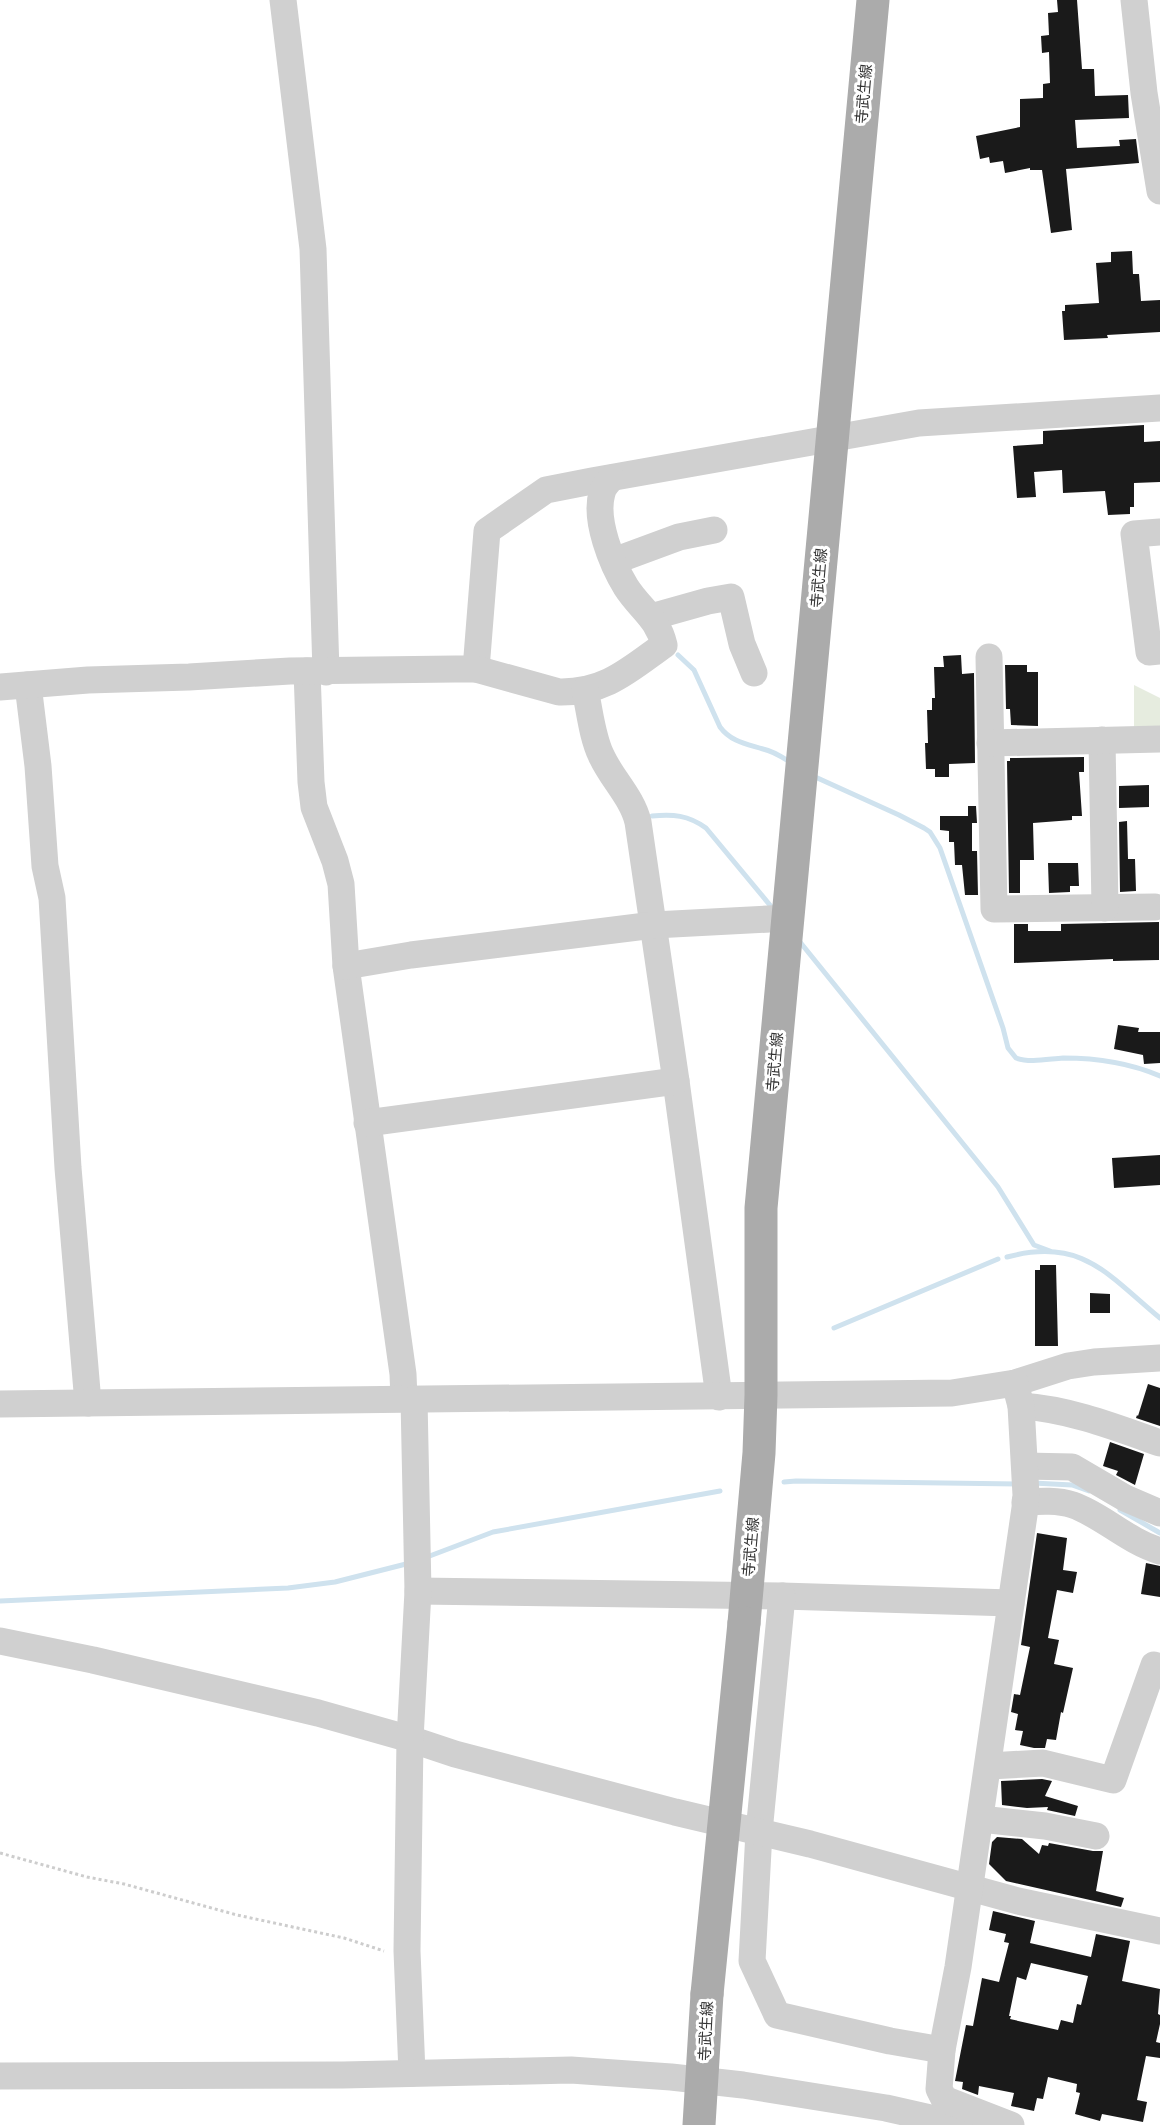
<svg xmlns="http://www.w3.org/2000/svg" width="1160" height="2125" viewBox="0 0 1160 2125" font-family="'DejaVu Sans','Noto Sans JP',sans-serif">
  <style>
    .green { fill: #e6ecdf }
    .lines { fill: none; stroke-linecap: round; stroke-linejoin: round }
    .stream { stroke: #cfe2ee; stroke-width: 5 }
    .building { fill: #1a1a1a; fill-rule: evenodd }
    .path { stroke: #cdcdcd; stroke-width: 3; stroke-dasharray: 3 3; stroke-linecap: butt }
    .minor { stroke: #d0d0d0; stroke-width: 27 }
    .major { stroke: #ababab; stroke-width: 33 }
    .major-bridge { stroke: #ababab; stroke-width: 33 }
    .labels { text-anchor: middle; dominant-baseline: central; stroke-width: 6; stroke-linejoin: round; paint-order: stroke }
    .street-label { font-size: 15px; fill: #333; stroke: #fff }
  </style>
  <rect width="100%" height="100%" fill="#fff"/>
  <path class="green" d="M1134,685L1160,698V730L1134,731Z"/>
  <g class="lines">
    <g class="stream">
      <path d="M678,655L694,670L720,727C731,742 747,744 763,749C773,751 782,757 790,762"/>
      <path d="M813,776L899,815L924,828L930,832L940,848L1003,1028L1008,1048L1016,1058C1030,1063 1048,1059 1063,1058C1095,1058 1130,1063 1160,1076"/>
      <path d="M652,816C673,814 688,815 706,828L774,910"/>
      <path d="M800,942L998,1187L1034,1245L1050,1251"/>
      <path d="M1007,1257C1082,1237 1107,1274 1160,1318"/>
      <path d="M834,1328L998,1259"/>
      <path d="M784,1482L796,1481L1018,1484"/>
      <path d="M1033,1483L1072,1485L1089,1491"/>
      <path d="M1120,1510L1160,1533"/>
      <path d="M427,1557L493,1532L720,1491"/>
      <path d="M0,1601L288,1588L335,1582L406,1564"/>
    </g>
  </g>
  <g class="building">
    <path d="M1057,0H1077L1082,69H1094L1095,96L1128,95L1129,118L1075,120L1077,148L1120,146L1119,140L1136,139L1139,163L1066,169L1072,230L1051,233L1042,170H1030V168L1005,173L1003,161L990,163L989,157L980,159L976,136L1020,127V99L1043,98V84L1050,83L1049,52L1042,53L1041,36L1049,35L1048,13L1058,12Z"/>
    <path d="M1132,251L1133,274H1139L1141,301L1160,300V332L1107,335L1108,338L1064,340L1062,311H1065V305L1099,303L1096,263L1111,262V252Z"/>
    <path d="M1144,425V442L1160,441V482L1134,483V507H1130V514L1108,515L1105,491L1063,493L1062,470L1034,472L1036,497L1017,498L1013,446L1043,444V431Z"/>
    <path d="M961,655L962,674L974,673L975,763L949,764V777H935V769H926L925,743H928L927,710H932V698H935L934,667H944L943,656Z"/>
    <path d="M1005,665H1027V672H1038V726L1011,725L1010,709H1006Z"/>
    <path d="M1084,757V772H1079L1082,816H1072V820L1033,823L1034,860H1020V893H1009L1007,761H1010V758Z"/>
    <path d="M1149,785V807L1119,808V786Z"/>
    <path d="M968,806H976L977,823H972V851H977L978,895H965L962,865H955L954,842H949V831L940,830V816H968Z"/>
    <path d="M1127,821L1128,859H1135L1136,891L1120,892L1119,822Z"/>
    <path d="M1048,863H1078L1079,886H1070V892L1049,893Z"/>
    <path d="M1159,922V960L1113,961V959L1014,963V924H1028V931H1061V924Z"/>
    <path d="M1118,1025L1139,1028L1138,1032H1160V1063L1144,1064L1143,1055L1114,1049Z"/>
    <path d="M1160,1155V1185L1114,1188L1112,1158Z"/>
    <path d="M1040,1265H1056L1058,1346H1035V1270H1040Z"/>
    <path d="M1090,1293L1110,1294V1313H1090Z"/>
    <path d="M1148,1384L1160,1388V1426L1136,1418L1137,1415L1138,1416Z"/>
    <path d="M1110,1442L1144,1454L1135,1485L1116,1475L1118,1471L1103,1466Z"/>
    <path d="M1037,1533L1067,1538L1063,1570L1077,1572L1073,1593L1057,1590L1048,1638L1059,1640L1054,1664L1073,1668L1063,1713L1061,1712L1056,1740L1047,1739L1045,1748H1034L1020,1745L1023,1731L1015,1730L1018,1714L1011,1712L1014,1694L1020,1695L1030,1647L1021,1645Z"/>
    <path d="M1146,1563L1160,1566V1597L1141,1594Z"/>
    <path d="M1042,1779L1052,1781L1045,1796L1078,1806L1075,1816L1047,1810L1048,1807L1027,1808L1002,1805L1001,1781Z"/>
    <path d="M997,1837L1022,1839L1039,1854L1042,1845L1048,1846L1049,1843L1093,1851H1103L1096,1891L1124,1898L1121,1907L1006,1881L989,1864L992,1842Z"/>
    <path d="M993,1911L1035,1921L1030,1943L1091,1957L1096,1934L1130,1941L1122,1981L1160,1989L1158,2014L1160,2015V2024L1156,2042L1160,2043V2058L1146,2056L1137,2100L1147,2102L1143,2122L1102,2114L1100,2121L1075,2114L1080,2093L1076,2092L1077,2084L1048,2077L1043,2099L1037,2098L1034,2111L1011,2106L1014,2093L979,2086L978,2095L962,2089L963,2082L955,2081L966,2025L973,2026L982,1978L999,1982L1009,1943L1004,1942L1006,1934L989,1930ZM1031,1963L1088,1976L1081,2005L1077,2004L1073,2023L1061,2020L1058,2030L1010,2019L1011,2016H1009L1017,1977L1026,1980Z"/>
  </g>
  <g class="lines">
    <path class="path" d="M0,1853L87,1877L124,1884L237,1915L344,1938L384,1951"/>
    <g class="minor">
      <path d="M283,0L313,249L326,672"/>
      <path d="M1134,0L1144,93L1160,191"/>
      <path d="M1160,532L1134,534L1149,652L1160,651"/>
      <path d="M614,561L679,537L714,530"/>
      <path d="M651,617L708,601L731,597L742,644L754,673"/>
      <path d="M989,657L994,909L1155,907"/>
      <path d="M476,669L487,531L546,490L592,481L919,423L1160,408"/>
      <path d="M307,671L311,782L314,807L335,861L341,884L346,966L403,1374L404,1399"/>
      <path d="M28,685L38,766L45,866L52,898L68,1168L88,1403"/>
      <path d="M0,687L88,680L189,677L290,671L455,669H476L559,692C605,693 629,670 664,645C658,618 640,609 626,587C612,564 594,520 602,493C603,488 608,482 612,478"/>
      <path d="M585,690C590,712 592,736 601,755C611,778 632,797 638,822L676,1081L719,1397"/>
      <path d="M1102,740L1105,908"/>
      <path d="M990,743L1160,739"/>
      <path d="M346,966L411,955L654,925L788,918"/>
      <path d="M367,1123L676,1081"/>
      <path d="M0,1404L952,1393L1015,1383L1068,1366L1094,1362L1160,1358"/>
      <path d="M1021,1406C1069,1409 1115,1427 1160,1443"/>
      <path d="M1025,1466L1072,1467L1125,1498L1160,1513"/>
      <path d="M1025,1502C1041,1501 1058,1500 1073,1505C1102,1515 1127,1541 1160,1551"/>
      <path d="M418,1591L782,1596L1011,1603"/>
      <path d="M782,1596L759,1832L752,1961L777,2015L890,2041L942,2050"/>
      <path d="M0,1641L93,1660L318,1713L410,1739L455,1754L675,1812L810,1844L1018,1901L1160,1931"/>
      <path d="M989,1766L1043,1763L1113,1780L1154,1665L1160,1667"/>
      <path d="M981,1819L1045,1826L1096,1836"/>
      <path d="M412,2073L407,1951L410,1739L418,1591L414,1399"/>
      <path d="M0,2076L343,2075L571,2070L671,2077L743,2085L886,2108L961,2125"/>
      <path d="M1011,2125L944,2099L939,2089L942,2050L958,1967L1025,1508L1026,1495L1021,1406L1015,1383"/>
    </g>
    <g class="major">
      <path d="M744,1623L759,1453L761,1395V1208L873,0"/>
      <path d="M699,2125L707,1994"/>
    </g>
    <path class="major-bridge" d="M707,1994L744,1623"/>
  </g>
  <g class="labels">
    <g class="street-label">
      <text transform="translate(864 94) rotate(-85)">寺武生線</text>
      <text transform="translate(819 578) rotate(-85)">寺武生線</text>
      <text transform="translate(775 1062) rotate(-85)">寺武生線</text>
      <text transform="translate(751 1547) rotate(-85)">寺武生線</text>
      <text transform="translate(706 2031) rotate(-87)">寺武生線</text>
    </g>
  </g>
</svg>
